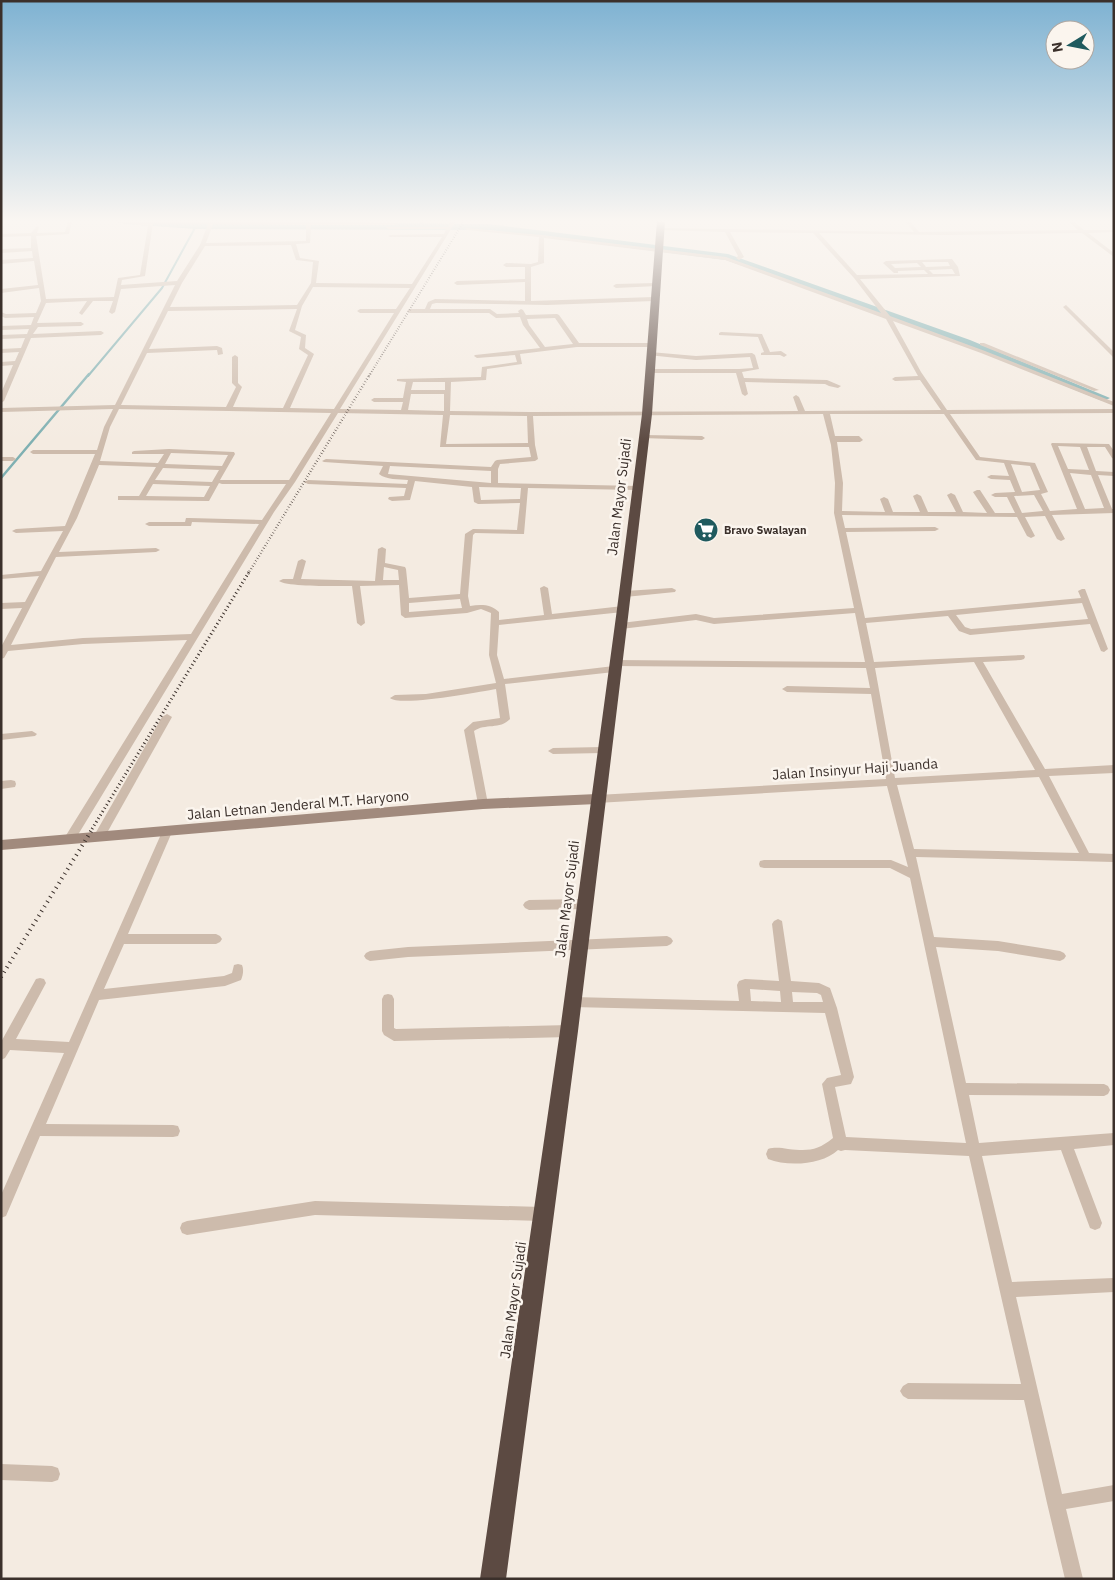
<svg xmlns="http://www.w3.org/2000/svg" width="1115" height="1580" viewBox="0 0 1115 1580" font-family="'IBM Plex Sans',sans-serif">
  <style>
    .lines { fill: none; stroke-linecap: round; stroke-linejoin: round }
    .stream-far1 { stroke: #7fb0b2; stroke-width: 2 }
    .stream { stroke: #7fb0b2; stroke-width: 2.5 }
    .river { fill: #7fb0b2; fill-rule: evenodd }
    .street { fill: #cdbbac; fill-rule: evenodd }
    .secondary { fill: #a18a7d; fill-rule: evenodd }
    .highway { fill: #5c4a42; fill-rule: evenodd }
    .rail-far3 { stroke: #3b302b; stroke-width: 2; stroke-dasharray: 0.5 2; stroke-linecap: butt }
    .rail-far2 { stroke: #3b302b; stroke-width: 2.5; stroke-dasharray: 0.5 2.5; stroke-linecap: butt }
    .rail-far1 { stroke: #3b302b; stroke-width: 3; stroke-dasharray: 1 3; stroke-linecap: butt }
    .rail { stroke: #3b302b; stroke-width: 4; stroke-dasharray: 1 4.5; stroke-linecap: butt }
    .labels { text-anchor: middle; dominant-baseline: central; stroke-width: 5; stroke-linejoin: round; paint-order: stroke }
    .far-poi-label { font-size: 11px; font-weight: bold; fill: #3b302b; stroke: #fbf5ee; text-anchor: start }
    .street-label { font-size: 14px; fill: #3b302b; stroke: #fbf5ee }
  </style>
  <rect width="100%" height="100%" fill="#f4ebe1"/>
  <g class="lines">
    <g class="stream-far1">
      <path d="M420,226L423,221"/>
      <path d="M88,376L162,288L196,226"/>
    </g>
    <path class="stream" d="M1,478L89,374"/>
    <path class="river" d="M120,221L489,224L728,254L970,340L1110,398L1104,401L1100,400L962,344L726,260L489,230L196,229L124,224Z"/>
    <g class="street">
      <path d="M68,221H72L69,234L36,236L46,299L114,297L118,278L140,275L148,226L109,221L148,223L149,221L394,223L396,225H311L310,243L296,244L300,258L319,261L316,283L412,284L442,237H390L388,236L390,235L444,234L446,229H388L386,227H448L451,221H456L340,409L401,410L403,402H374L371,400L374,398H403L406,382L397,381V379L481,377L482,367L517,362L515,355L477,358L474,356L475,355L540,348L523,325L520,317L496,318L489,313H410L407,311L410,309H425L428,302L435,299L525,301V282L457,285L454,283L457,281L525,279V267H506L503,265L506,263L531,264L538,262L539,237L467,230L465,228L542,235L726,257L881,313L854,278L813,233L730,232L744,257L739,260L736,258L738,256L725,232L661,230L659,229L661,228L914,232L905,221H910L919,232L1078,230L1068,221H1073L1084,230H1114V232L1088,233L1114,253V257L1082,233L945,235L819,233L857,275L928,274L924,270L898,271V273H894L883,263L886,261L952,259L958,267L960,276L860,279L890,316L985,351L1114,402V406L981,353L893,321L921,372L947,410L1114,409V413L950,414L980,457L1035,463L1048,492L1041,494L1050,511L1077,509L1051,444L1052,443L1109,444L1114,451V459L1112,458L1105,447H1087L1096,471L1114,472V476L1098,475L1112,509H1114V513L1052,515L1065,539L1061,541L1057,539L1045,516L1025,517L1035,536L1031,538L1027,536L1017,517L842,515L845,528L935,527L939,529L935,531L846,532L865,618L1081,598L1078,591L1082,589H1085L1108,649L1104,652L1101,651L1090,624L970,635L959,631L948,616L866,623L874,662L1024,655L1025,657L1024,659L1021,660L983,662L1045,769L1114,765V773L1049,776L1089,853L1114,854V862L916,857L934,937L998,941L1060,951L1064,953L1066,956L1064,959L1060,961L998,951L936,947L966,1083L1104,1084L1108,1086L1110,1090L1108,1094L1104,1096L969,1095L979,1143L1114,1133V1145L1074,1149L1102,1223L1100,1228L1095,1230L1090,1228L1061,1150L982,1156L1012,1282L1114,1278V1292L1016,1297L1062,1494L1114,1485V1501L1066,1509L1083,1579H1065L1047,1503L1024,1400L908,1399L903,1396L900,1391L903,1386L908,1383L1021,1384L969,1156L845,1150L841,1151L838,1150C822,1165 788,1167 768,1159L766,1154L768,1149C775,1147 781,1148 788,1149C808,1151 817,1151 833,1138L822,1084L827,1078L841,1075L825,1013L572,1007L568,1006L566,1002L568,998L572,997L739,1001L737,985L739,981L745,979L779,981L772,924L774,921L778,919L782,921L791,981L819,983L830,988L837,1008L854,1077L851,1084L835,1087L846,1137L966,1143L910,878L890,868H764L760,867L759,864L760,861L764,860H891L908,867L887,786L597,803L593,802L592,799L593,796L597,795L886,779L871,694L787,692L782,689L787,686L870,688L866,668L615,666L611,663L615,660L865,662L855,613L714,624L696,620L621,629L617,626L621,623L696,614L714,618L854,608L834,513L835,483L831,445L823,414L533,416L535,445L538,459L535,461L500,464L498,469V483L637,486L641,488L637,490L528,488L524,534L475,533L473,535L468,596L470,606C481,604 491,604 499,612V620L544,615L540,588L544,586L548,588L552,614L623,606L627,609L623,612L499,625L497,655L504,679L614,666L618,669L614,672L505,684L510,719C500,730 485,723 474,731L488,804L487,807H479L478,804L464,730L473,722L500,718L496,689C479,692 400,707 390,698L395,695L426,694L496,683L489,655L491,613L481,609L467,613L405,618L401,615L399,585L360,586L365,623L361,626L357,623L352,586C338,586 287,587 279,581L283,579H293L298,561L302,559L306,561L301,579L375,581L378,549L382,547L386,549L385,563L405,567L406,569L409,598L460,594L465,534L473,529L517,530L520,503L478,504L474,502L472,487L415,481L410,500L392,501L388,499L389,497L404,496L406,488L308,484L304,482L308,480L407,484L408,480C399,479 386,480 379,474L383,466L324,462L322,461L326,459L491,467L495,461L497,460L531,457L529,447H440L443,415L338,413L295,482L274,512L73,843H65L64,840L65,837L187,640L83,644L8,651L4,658L1,659V647L22,608L1,609V603L25,602L39,576L1,579V575L41,571L63,531L16,533L12,531L16,529L65,526L95,454H33L30,452L33,450H97L104,427L113,409L1,412V408L115,405L175,285L121,289L115,312L112,314L109,312L113,301H93L82,315L79,313L87,301L46,303L37,323L81,322L84,324L81,326L38,327L33,334L101,331L104,333L101,335L31,338L4,401L1,403V393L13,365L1,366V362L15,361L19,352L1,353V349L21,348L25,338L1,339V335L27,334L29,329L1,330V326L31,325L34,317L5,318L1,316V312L6,314L36,313L41,301L39,288L1,293V289L38,285L34,261L1,264V260L33,258L32,251L1,253V249L31,248V236L1,237V234L31,233L37,226L39,227L37,233L65,232ZM153,223L208,224L200,245L177,281L121,285L122,280L145,276ZM213,224L306,225V241L206,243ZM544,238L725,260L886,319L918,376L895,377L892,379L895,381L920,380L941,410L805,411L799,397L796,395L793,397L798,411L530,412L450,411L451,382L486,380L487,369L522,364L520,354L577,347H650L653,345L650,343H579L559,315L557,314L526,315L523,310L521,309L518,311L519,313L497,314L490,309H430L432,304L436,303L547,305L654,301L657,299L654,297L531,301V267L544,263ZM291,245L296,260L313,262L311,283L297,305L170,307L182,283L205,246ZM922,262H948L950,266L926,267ZM917,263L921,267L895,268L891,264ZM952,269L955,274H933L929,270ZM313,287L410,288L396,309H360L357,311L360,313H394L334,409L290,408L314,354L305,348L306,335L295,330L302,306ZM297,309L289,331L301,337L299,349L308,355L283,408L233,407L242,387L238,383V357L235,355L232,357V383L236,387L226,407L121,405L147,353L217,350L218,355L223,354L222,348L217,346L149,349L168,311ZM555,318L573,344L545,347L529,325L527,319ZM413,382H445V390H411ZM411,394H444V411L408,410ZM119,409L331,413L289,480H220L235,454L234,452L169,449L134,451L132,452V454H164L158,463L100,461L110,427ZM830,414H944L976,460L1004,463L1009,476L991,475L987,477L991,479L1010,480L1015,492L995,493L991,495L995,497H1007L1015,513H995L980,490H977L973,492L987,513L963,512L955,495L951,493L947,495L956,512H928L921,496L917,494L913,496L920,512H893L888,499L884,497L880,499L885,512L842,511L843,483L837,442H860L863,440L859,436H835ZM450,415L527,416L528,443L446,444ZM1058,446L1080,447L1089,470L1068,469ZM171,453L228,455L222,466L165,464ZM1011,464L1030,466L1040,490L1022,492ZM99,465L156,467L139,496H118V500H121L206,501H209L219,483L222,484H286L262,520L189,518H186L185,522H149L145,524L149,526H191L192,522L259,524L191,634L83,638L11,645L56,557L156,552L160,550L156,548L59,552L77,518ZM390,466L491,471V483L388,474ZM163,468L219,470L212,482L155,480ZM1070,473L1091,475L1104,508L1085,509ZM153,484L210,486L204,497L146,496ZM479,487L521,488L520,499L481,500ZM1034,495L1043,511L1022,513L1014,496ZM384,567L398,570L399,580H383ZM460,599L462,608L409,612V603ZM1082,603L1088,619L971,629L965,627L956,615ZM974,662L1035,770L895,778L875,668ZM1039,777L1079,853L914,849L897,785ZM750,989L780,991L781,1002L751,1001ZM792,992L817,993L821,995L823,1002H793Z"/>
      <path d="M655,283L658,285L657,286L616,288L613,286L616,284Z"/>
      <path d="M1066,305L1114,352V358L1063,307Z"/>
      <path d="M721,332L762,334L770,352L781,351L787,355L784,357L780,355H761V353L764,352L758,337L719,335V333Z"/>
      <path d="M980,343H984L1099,390L1094,391L980,345Z"/>
      <path d="M650,352L696,356L752,353L755,355L759,369L742,372L744,378L827,380L841,386L838,388L829,386L825,384L745,382L748,394L745,396L742,394L736,373H649L646,371L649,369H739L753,368L750,357L696,360L648,355L647,354Z"/>
      <path d="M644,435L702,436L705,438L702,440L642,438V436Z"/>
      <path d="M1,457H13L16,459L13,461H1Z"/>
      <path d="M672,588L676,590L675,592L625,597L621,594L625,591Z"/>
      <path d="M167,714L172,717L103,840H95L94,837L95,834L162,717Z"/>
      <path d="M32,731L37,734L35,736L1,740V734Z"/>
      <path d="M603,747L608,750L603,753L553,754L548,751L553,748Z"/>
      <path d="M11,780L15,781L16,784L15,787L1,789V781Z"/>
      <path d="M167,828L171,829L172,832L128,934H216L220,936L222,939L220,942L216,944H124L104,989L224,976L232,973L234,965L238,964L242,965C244,970 243,975 241,980L225,986L99,1000L46,1124L173,1125L178,1126L180,1131L178,1136L173,1137L40,1136L6,1216L1,1218V1195L64,1053L10,1050L5,1058L1,1060V1042L36,979L40,978L44,979L46,983L16,1039L69,1042L162,832L163,829Z"/>
      <path d="M584,899L588,901L590,904L588,907L584,909L529,910L525,908L523,905L525,902L529,900Z"/>
      <path d="M667,936L671,938L673,941L671,944L667,946L408,957L370,961L366,959L364,956L366,953L370,951L408,947Z"/>
      <path d="M388,994L392,995L394,999V1028L396,1029L569,1025L573,1027L575,1031L573,1035L569,1037L394,1041L384,1035L382,1031V999L384,995Z"/>
      <path d="M315,1201L542,1207L547,1209L549,1214L547,1219L542,1221L315,1215L187,1235L182,1233L180,1228L182,1223L187,1221Z"/>
      <path d="M1,1464L52,1466L58,1468L60,1474L58,1480L52,1482L1,1480Z"/>
    </g>
    <path class="secondary" d="M597,794L601,796L603,799L601,802L597,804L483,809L1,850V840L483,799Z"/>
    <path class="highway" d="M657,221H665L652,414L629,609L578,1031L506,1579H480L560,1031L617,609L642,414Z"/>
    <path class="rail-far3" d="M369,376L464,221"/>
    <path class="rail-far2" d="M248,574L370,374"/>
    <path class="rail-far1" d="M92,829L249,572"/>
    <path class="rail" d="M1,977L93,828"/>
  </g>
  <linearGradient id="sky" x2="0" y2="1"><stop stop-color="#7eb2d2"/><stop offset="0.5" stop-color="#faf6f2"/><stop offset="1" stop-color="#faf6f2" stop-opacity="0"/></linearGradient>
  <rect width="1115" height="442" fill="url(#sky)"/>
  <defs>
    <symbol id="supermarket-disc" viewBox="-11 -11 22 22"><circle r="9.5" fill="#1f5a5e" stroke="#fbf5ee"/><path d="M-6-5.5h2.5l.6 2H6L4.5 2H-2.5L-4.4-4H-6ZM-1.5 3.2a1.3 1.3 0 1 0 .1 0ZM3 3.2a1.3 1.3 0 1 0 .1 0Z" fill="#fff"/></symbol>
  </defs>
  <g fill-rule="evenodd">
    <use href="#supermarket-disc" x="692" y="516" width="28" height="28"/>
  </g>
  <g class="labels">
    <g class="far-poi-label">
      <text x="724" y="530">Bravo Swalayan</text>
    </g>
    <g class="street-label">
      <text transform="translate(619 497) rotate(-83)">Jalan Mayor Sujadi</text>
      <text transform="translate(855 769) rotate(-4)">Jalan Insinyur Haji Juanda</text>
      <text transform="translate(298 805) rotate(-5)">Jalan Letnan Jenderal M.T. Haryono</text>
      <text transform="translate(567 899) rotate(-83)">Jalan Mayor Sujadi</text>
      <text transform="translate(513 1300) rotate(-82)">Jalan Mayor Sujadi</text>
    </g>
  </g>
  <rect width="1115" height="1580" fill="none" stroke="#3b302b" stroke-width="5"/>
  <g transform="translate(1070 45) rotate(260)"><circle r="24" fill="#fbf5ee" stroke="#aea6a0"/>
  <path d="M0-4L9 19L0 12L-9 19Z" fill="#1f5a5e"/>
  <text y="-8" font-size="14" font-weight="bold" text-anchor="middle" fill="#3b302b">N</text>
  </g>
</svg>
